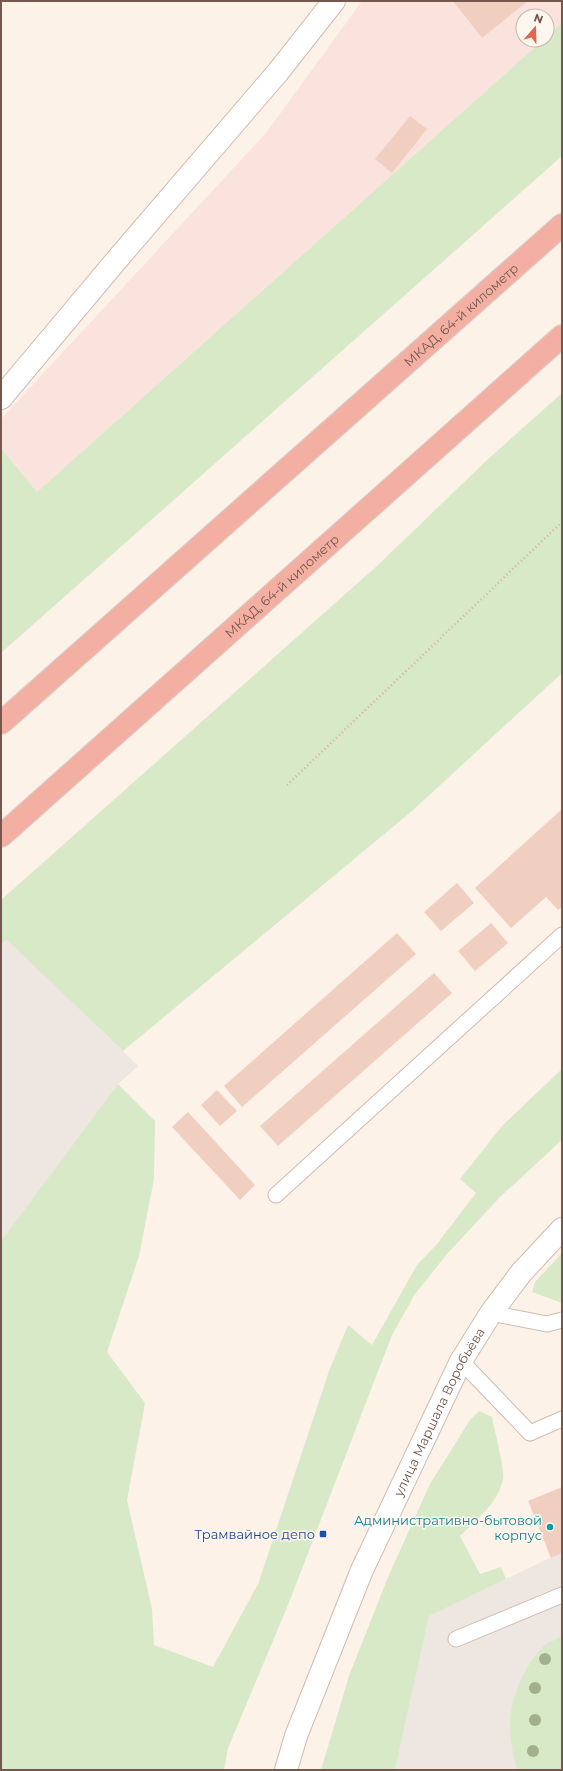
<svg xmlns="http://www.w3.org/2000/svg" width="563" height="1771" viewBox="0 0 563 1771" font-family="Montserrat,sans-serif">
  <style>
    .commercial { fill: #fbe3dd }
    .industrial { fill: #ede6e1 }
    .green { fill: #d8e9c7 }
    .building { fill: #f0cfc1 }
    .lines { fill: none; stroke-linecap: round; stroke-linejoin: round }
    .lane-casing { stroke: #cfbbb1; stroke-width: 17 }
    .secondary-casing { stroke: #d2bbaf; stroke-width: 24 }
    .highway-casing { stroke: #d8d0cd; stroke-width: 24 }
    .path { stroke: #d5b2a4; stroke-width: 2.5; stroke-dasharray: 1 3; stroke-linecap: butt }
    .lane { stroke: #fff; stroke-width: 15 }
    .secondary { stroke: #fff; stroke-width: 22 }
    .highway { stroke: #f3b0a2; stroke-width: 22 }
    .tree { fill: #a3b08e }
    .culture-dot { fill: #0f9aa8; stroke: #fef7ef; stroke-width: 1.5 }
    .transit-dot { fill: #1a4fb4; stroke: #fef7ef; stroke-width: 1.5 }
    .labels { text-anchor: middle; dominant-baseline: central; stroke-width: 3; stroke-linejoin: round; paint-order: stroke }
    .street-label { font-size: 13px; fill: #75574d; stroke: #fef7ef }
    .culture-label { font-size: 13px; fill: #0d838f; stroke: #fef7ef; text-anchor: end }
    .transit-label { font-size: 13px; fill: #164399; stroke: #fef7ef; text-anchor: end }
  </style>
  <rect width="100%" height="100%" fill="#fcf2e8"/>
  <path class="commercial" d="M362,1H562V23L547,36V16H523V40H543L37,492L1,448V419L266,133Z"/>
  <g class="industrial">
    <path d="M6,938L138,1066L118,1084L1,1241V944Z"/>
    <path d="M562,1552V1770H395L429,1616Z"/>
  </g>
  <g class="green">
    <path d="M562,23V156L1,653V448L37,492L543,40H547V36Z"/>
    <path d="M562,393V673L412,811L123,1051L6,939L1,944V900L378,565L486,461Z"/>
    <path d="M562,1069V1140L499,1198L447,1254L415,1294L392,1335L288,1605L228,1748L224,1770H1V1241L118,1084L155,1121L154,1179L139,1256L107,1352L145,1403L127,1500L152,1609L154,1645L213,1667L258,1584L329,1371L348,1325L372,1345L417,1265L437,1244L476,1193L460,1179L502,1126Z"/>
    <path d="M562,1253V1303L532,1292L535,1282Z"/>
    <path d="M479,1411L492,1417C494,1429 505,1469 503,1478C499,1503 477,1519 460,1536L480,1574L501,1567L506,1579L429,1616L395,1770H321L349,1676L388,1577L430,1484L470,1420Z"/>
    <path d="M562,1636V1770H517C513,1755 510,1740 510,1725C510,1699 527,1658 548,1643C552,1641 558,1639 562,1636Z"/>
  </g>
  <g class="building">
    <path d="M453,1H528L482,38Z"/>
    <path d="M410,116L427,129L392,173L375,159Z"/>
    <path d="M562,809V907L558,910L546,897L511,928L475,888Z"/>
    <path d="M457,883L474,903L441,931L424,912Z"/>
    <path d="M491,923L508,943L475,971L458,951Z"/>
    <path d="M397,933L416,954L242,1107L224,1086Z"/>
    <path d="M434,973L452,993L278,1146L260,1126Z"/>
    <path d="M217,1090L237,1111L220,1126L201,1105Z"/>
    <path d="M188,1112L255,1185L240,1200L172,1127Z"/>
    <path d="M562,1487V1553L551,1558L528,1501Z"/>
  </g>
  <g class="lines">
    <defs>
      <g id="lane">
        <path d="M276,1195L562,935"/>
        <path d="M491,1313L547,1324L562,1320"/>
        <path d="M461,1361L530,1433L562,1419"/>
        <path d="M456,1639L562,1595"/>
      </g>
      <g id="secondary">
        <path d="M1,398L120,256L278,72L334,1"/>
        <path id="s1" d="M286,1770L296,1736L362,1570L461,1361L491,1313L521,1273L562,1229"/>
      </g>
      <g id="highway">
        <path id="s2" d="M1,723L562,225"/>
        <path id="s3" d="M1,836L562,336"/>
      </g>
    </defs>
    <use href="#lane" class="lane-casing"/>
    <use href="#secondary" class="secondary-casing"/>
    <use href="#highway" class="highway-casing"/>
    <path class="path" d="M287,785L562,522"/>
    <use href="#lane" class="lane"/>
    <use href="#secondary" class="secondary"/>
    <use href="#highway" class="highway"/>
  </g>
  <g class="tree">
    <circle cx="545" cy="1659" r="6"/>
    <circle cx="535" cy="1688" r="6"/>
    <circle cx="535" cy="1720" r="6"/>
    <circle cx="533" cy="1751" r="6"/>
  </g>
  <circle class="culture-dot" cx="550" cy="1527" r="4"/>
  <rect class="transit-dot" x="319" y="1530" width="8" height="8" rx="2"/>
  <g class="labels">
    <g class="street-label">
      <text stroke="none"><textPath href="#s2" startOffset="615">МКАД, 64-й километр</textPath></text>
      <text stroke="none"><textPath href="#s3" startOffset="376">МКАД, 64-й километр</textPath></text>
      <text stroke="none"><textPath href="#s1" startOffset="390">улица Маршала Воробьёва</textPath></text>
    </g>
    <g class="culture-label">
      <text x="542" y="1520">Административно-бытовой<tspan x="542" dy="15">корпус</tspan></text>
    </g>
    <g class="transit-label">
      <text x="315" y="1534">Трамвайное депо</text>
    </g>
  </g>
  <rect width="563" height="1771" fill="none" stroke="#75574d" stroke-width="4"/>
  <g transform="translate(535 28) rotate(20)"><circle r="19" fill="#fef7ef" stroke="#c7b7ae"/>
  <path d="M0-3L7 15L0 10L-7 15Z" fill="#e06553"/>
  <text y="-6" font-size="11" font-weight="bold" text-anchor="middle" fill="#75574d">N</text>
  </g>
</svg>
